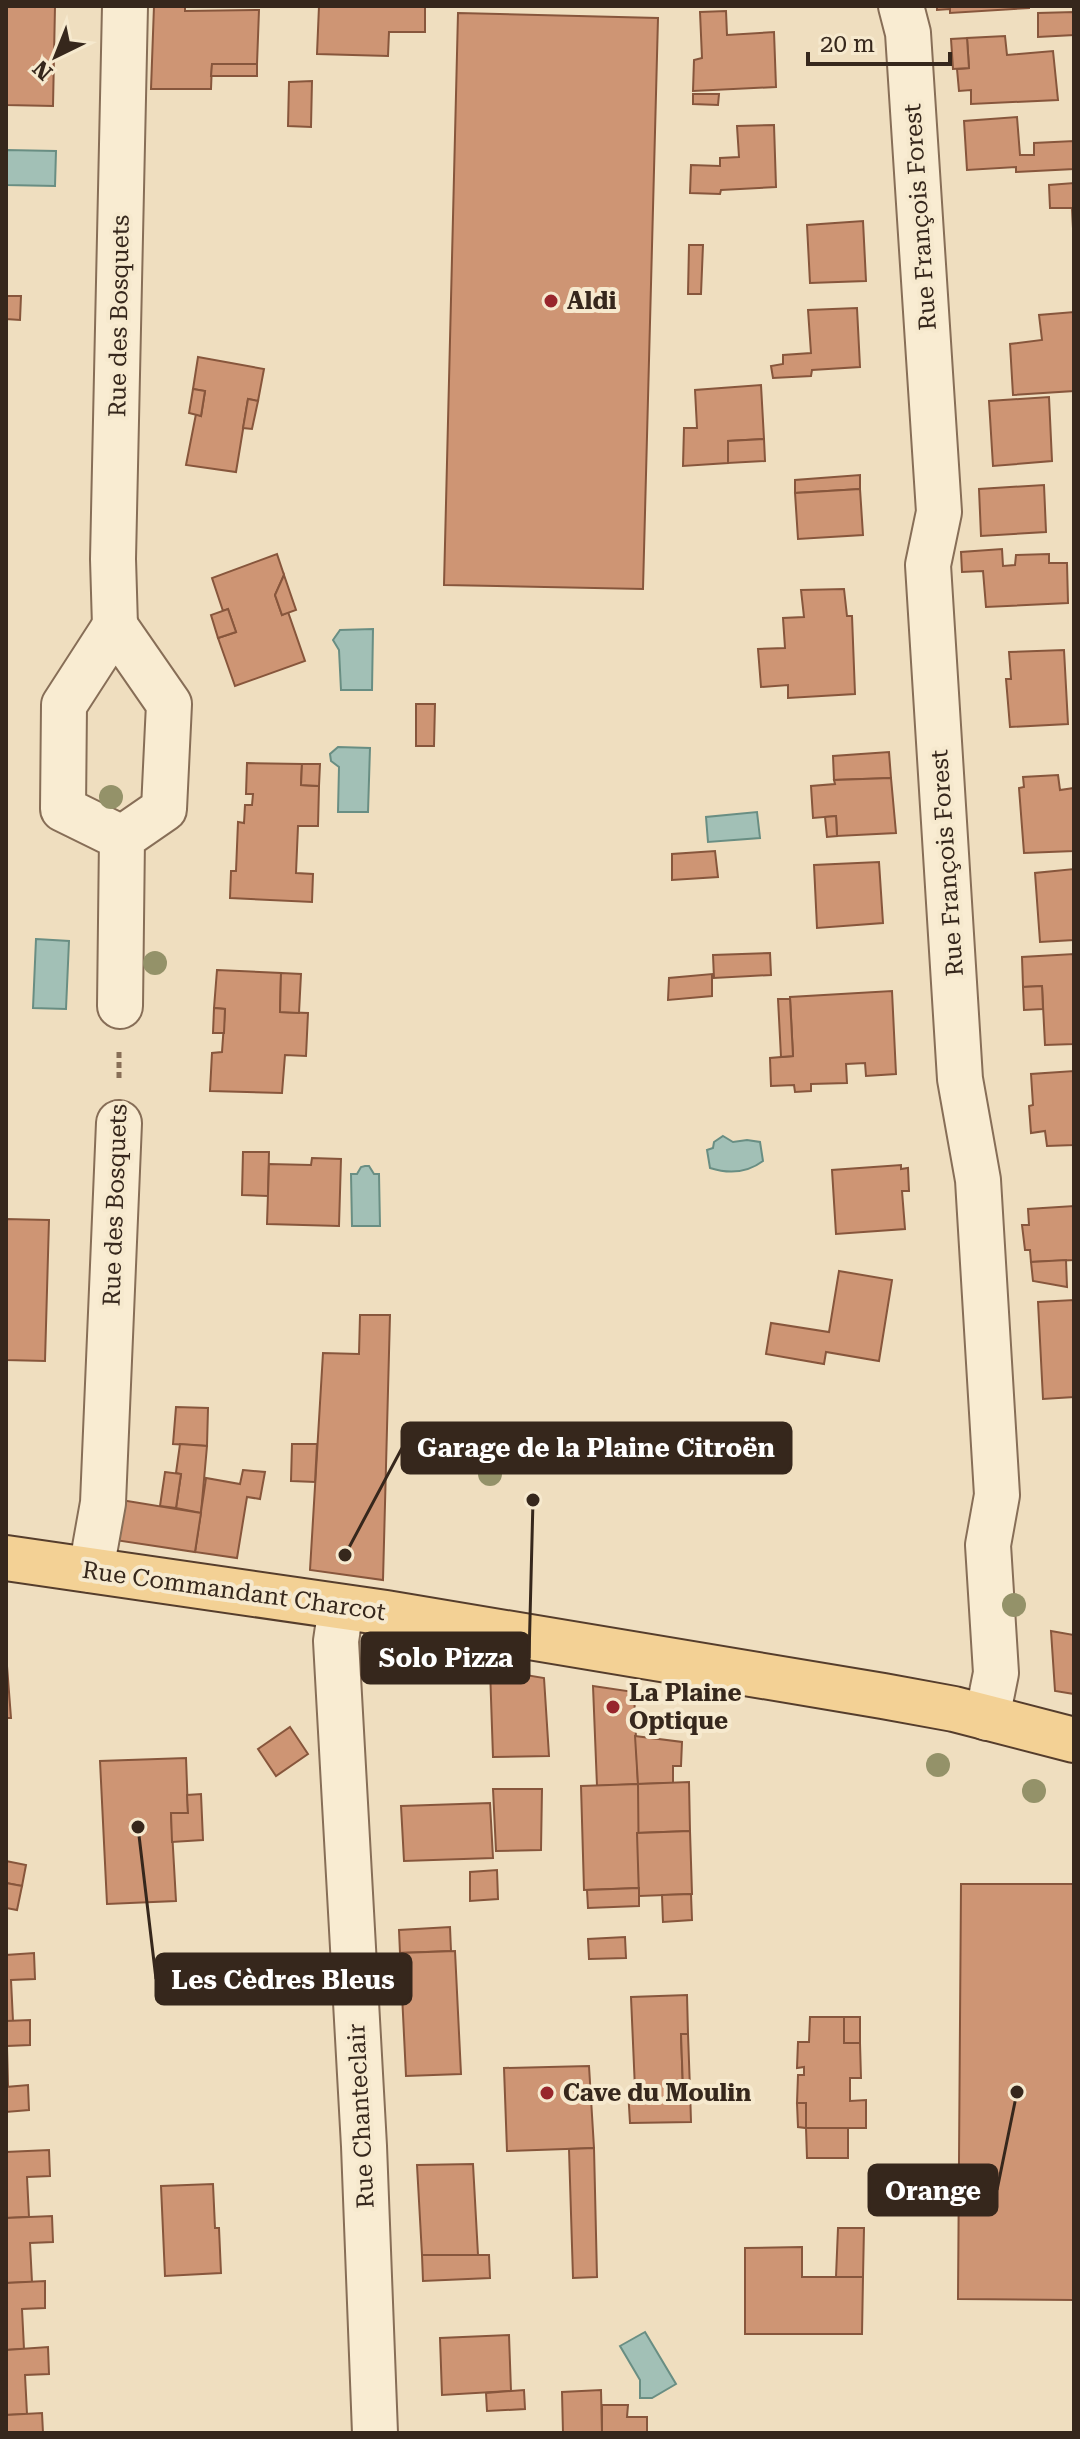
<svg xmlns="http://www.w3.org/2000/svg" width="1080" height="2439" viewBox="0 0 1080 2439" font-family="'Roboto Serif',serif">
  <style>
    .water { fill: #a2c0b6; stroke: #698e83; stroke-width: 2 }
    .building { fill: #ce9574; stroke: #87563c; stroke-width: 2 }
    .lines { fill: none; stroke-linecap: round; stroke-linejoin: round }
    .minor-casing { stroke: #876e57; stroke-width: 48 }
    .primary-casing { stroke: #553d2c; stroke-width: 48 }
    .path { stroke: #876e57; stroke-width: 5; stroke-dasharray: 6 4; stroke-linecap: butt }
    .minor { stroke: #f9ecd2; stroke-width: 44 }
    .primary { stroke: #f3d195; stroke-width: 44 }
    .tree { fill: #949269 }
    .poi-dot { fill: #98262c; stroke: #f6e9ce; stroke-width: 3 }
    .labels { text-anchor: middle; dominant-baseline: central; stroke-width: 8; stroke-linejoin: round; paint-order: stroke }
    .street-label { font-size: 24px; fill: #36271c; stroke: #f6e9ce }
    .poi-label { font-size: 24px; font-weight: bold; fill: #36271c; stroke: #f6e9ce; text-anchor: start }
    .leader { fill: none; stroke: #36271c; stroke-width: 3 }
    .callout-dot { fill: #36271c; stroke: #f6e9ce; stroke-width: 3 }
    .callout { fill: #36271c; stroke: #36271c; stroke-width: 3 }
    .callout-label { font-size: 26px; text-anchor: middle; font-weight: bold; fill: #fff }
  </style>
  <rect width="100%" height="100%" fill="#efdebf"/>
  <g class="water">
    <path d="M6,150L56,151L55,186L6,185Z"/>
    <path d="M373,629L372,690H341L339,650L333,640L340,630Z"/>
    <path d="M338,747L370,748L368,812H338L339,767L331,761L330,754Z"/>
    <path d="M757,812L760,838L708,842L706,817Z"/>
    <path d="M36,939L69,941L66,1009L33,1008Z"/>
    <path d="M723,1136L733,1142L747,1140L760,1142L763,1161C747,1173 729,1174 710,1168L707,1150L713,1148L714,1142Z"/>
    <path d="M365,1166H369L374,1174H379L380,1226H352L351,1174H357L361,1167Z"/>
    <path d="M645,2332L676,2384L652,2398H640V2380L620,2346Z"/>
  </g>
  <g class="building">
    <path d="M6,6H55L53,106L6,105Z"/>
    <path d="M154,6H185V11L259,10L257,64H212L211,89H151Z"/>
    <path d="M319,6H425V32H389L388,56L317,54Z"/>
    <path d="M937,6H1029V8L950,13V9L937,10Z"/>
    <path d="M726,11L727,35L774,32L776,87L693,91L694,60L702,58L700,12Z"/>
    <path d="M1074,12V35L1038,37V13Z"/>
    <path d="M458,13L658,18L643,589L444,585Z"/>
    <path d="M1005,36L1007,55L1053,51L1058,100L971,104V90L959,91L957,69L969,68L967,38Z"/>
    <path d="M967,38L969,68L953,69L951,39Z"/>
    <path d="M212,64H257V76H211Z"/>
    <path d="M312,81L311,127L288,126L289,82Z"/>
    <path d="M693,94H719L718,105L693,104Z"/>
    <path d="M1017,117L1020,155H1034V143L1074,141V169L1016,172V167L967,170L964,121Z"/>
    <path d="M774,125L776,187L721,190L720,194L690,193L691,165L720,166V158L739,157L737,126Z"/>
    <path d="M1074,183V249L1072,208H1050L1049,185Z"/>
    <path d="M863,221L866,281L810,283L807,225Z"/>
    <path d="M689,245H703L701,294H688Z"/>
    <path d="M6,296H21L20,320L6,319Z"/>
    <path d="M857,308L860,367L812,370L811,376L773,378L771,366L783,364V355L811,353L808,310Z"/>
    <path d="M1074,312V391L1013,395L1010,344L1042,340L1039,315Z"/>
    <path d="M198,357L264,369L258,401L248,399L236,472L186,465L196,414L201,416L205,391L193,389Z"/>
    <path d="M761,385L764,439L728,441V463L683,466L684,428H697L695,390Z"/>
    <path d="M193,389L205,391L201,416L189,413Z"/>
    <path d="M1049,397L1052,461L993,466L989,401Z"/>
    <path d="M248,399L258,401L252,429L243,428Z"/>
    <path d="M764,439L765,461L728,463V441Z"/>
    <path d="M860,475V489L795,493V480Z"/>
    <path d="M1044,485L1046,532L981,536L979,489Z"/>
    <path d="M860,489L863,535L798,539L795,493Z"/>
    <path d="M1002,549L1003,566L1015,565L1016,555L1049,554V563H1067L1068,603L986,607L983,571L962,572L961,552Z"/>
    <path d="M277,554L284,575L275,595L282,615L288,612L305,661L235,686L218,638L236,632L228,609L223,611L212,578Z"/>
    <path d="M284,575L296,610L282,615L275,595Z"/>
    <path d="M844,589L847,616H852L855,694L788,698V685L761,687L758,649L785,648L783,618L804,617L801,590Z"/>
    <path d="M228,609L236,632L218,638L211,615Z"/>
    <path d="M1064,650L1068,724L1010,727L1006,679H1011L1009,652Z"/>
    <path d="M416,704H435L434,746H416Z"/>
    <path d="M889,752L891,778L834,780L833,756Z"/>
    <path d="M247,763L302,764L301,785L319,786L318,826H298L296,873L313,874L312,902L230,898L231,871H236L238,822L244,823L245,805H252L253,794H246Z"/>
    <path d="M302,764H320L319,786L301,785Z"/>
    <path d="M1058,775L1060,790L1074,788V851L1024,853L1019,788L1024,787L1023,777Z"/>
    <path d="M891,778L896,833L837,836L836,816L813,818L811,786L835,784L834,780Z"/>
    <path d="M836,816L837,836L827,837L825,817Z"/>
    <path d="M715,851L718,877L672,880V854Z"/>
    <path d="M879,862L883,923L817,928L814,865Z"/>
    <path d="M1074,869V940L1040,942L1035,873Z"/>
    <path d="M770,953L771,975L714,978L713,955Z"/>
    <path d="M1074,954V1044L1045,1045L1042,986L1023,987L1022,957Z"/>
    <path d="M217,970L281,973L280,1012L308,1013L306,1056L285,1055L282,1093L210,1091L212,1053L222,1052L225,1009L214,1008Z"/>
    <path d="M281,973L301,974L299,1013L280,1012Z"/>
    <path d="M712,974V996L668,1000L669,978Z"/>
    <path d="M1042,986L1043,1009L1024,1010L1023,987Z"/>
    <path d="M892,991L896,1074L866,1076L865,1063L846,1064L847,1083L811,1084V1091L795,1092L794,1085L771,1086L770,1058L793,1056L790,997Z"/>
    <path d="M778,999H790L793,1056L781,1057Z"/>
    <path d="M214,1008L225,1009L224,1033H213Z"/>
    <path d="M1074,1071V1145L1047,1146L1045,1131L1031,1133L1029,1106L1033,1105L1031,1074Z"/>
    <path d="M243,1152H269L268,1196L242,1195Z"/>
    <path d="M312,1158L341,1159L339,1226L267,1224L269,1164L311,1165Z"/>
    <path d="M901,1165V1169L908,1168L909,1191H902L905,1229L836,1234L832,1170Z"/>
    <path d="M1074,1206V1260L1031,1262L1030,1250H1025L1022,1225H1029L1028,1209Z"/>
    <path d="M6,1219L49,1220L45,1361L6,1360Z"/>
    <path d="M1066,1260L1067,1287L1033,1281L1031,1262Z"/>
    <path d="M839,1271L892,1280L879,1361L826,1352L824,1364L766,1354L771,1323L829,1332Z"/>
    <path d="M1074,1300V1397L1043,1399L1038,1302Z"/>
    <path d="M360,1315H390L383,1580L310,1570L323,1353L359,1354Z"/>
    <path d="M176,1407L208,1408L207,1446L173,1444Z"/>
    <path d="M180,1444L207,1446L201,1513L176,1508L181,1474L176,1473Z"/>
    <path d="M292,1444H317L315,1482L291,1481Z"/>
    <path d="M243,1470L265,1472L260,1499L247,1497L237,1558L195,1552L206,1478L240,1484Z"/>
    <path d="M165,1472L181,1474L176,1508L160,1506Z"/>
    <path d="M121,1500L201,1513L195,1552L115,1540Z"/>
    <path d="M1051,1631L1074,1635V1694L1055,1691Z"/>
    <path d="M6,1653L11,1718H6Z"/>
    <path d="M490,1669L544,1678L549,1756L493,1757Z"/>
    <path d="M593,1686L634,1692L638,1784L597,1786Z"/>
    <path d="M290,1727L308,1754L276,1776L258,1749Z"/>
    <path d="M635,1736L682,1742L681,1766H673V1783L638,1784Z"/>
    <path d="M186,1758L188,1813H171L176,1901L107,1904L100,1761Z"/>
    <path d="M689,1782L690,1831L637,1833L638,1784Z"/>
    <path d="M638,1784L639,1888L584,1890L581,1786Z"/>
    <path d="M493,1789H542L541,1850L496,1851Z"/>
    <path d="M201,1794L203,1840L172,1842L171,1813H188L187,1795Z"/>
    <path d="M490,1803L493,1858L404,1861L401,1806Z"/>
    <path d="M690,1831L692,1894L639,1896L637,1833Z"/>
    <path d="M6,1861L26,1865L22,1886L6,1883Z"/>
    <path d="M497,1870L498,1899L470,1901V1872Z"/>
    <path d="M6,1883L22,1886L17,1910L6,1908Z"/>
    <path d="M961,1884H1074V2300L958,2299Z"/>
    <path d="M639,1888V1906L588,1908L587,1890Z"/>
    <path d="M691,1894L692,1920L663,1922L662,1895Z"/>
    <path d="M450,1927L451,1951L400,1953L399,1930Z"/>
    <path d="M625,1937L626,1958L589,1959L588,1939Z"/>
    <path d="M455,1951L461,2074L406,2076L400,1953Z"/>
    <path d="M34,1953L35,1979L11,1980L13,2021H6V1955Z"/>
    <path d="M687,1995L688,2034H681L683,2089H690L691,2122L630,2123L628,2089H635L631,1997Z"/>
    <path d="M810,2017H844V2043H860L861,2078H850V2101L866,2100V2128H806V2103H797L798,2075H804V2067L797,2068L798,2042H809Z"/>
    <rect x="844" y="2017" width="16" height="26"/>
    <path d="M30,2020V2045L7,2046L8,2086L6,2087V2021Z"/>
    <path d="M681,2034H688L690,2089H683Z"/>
    <path d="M589,2066L594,2148L507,2151L504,2068Z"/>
    <path d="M28,2085L29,2110L6,2112V2087Z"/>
    <path d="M797,2103H806V2128L798,2127Z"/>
    <path d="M806,2128H848V2158H807Z"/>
    <path d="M594,2148L597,2277L573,2278L569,2149Z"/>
    <path d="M49,2150L50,2176L27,2177L29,2217L6,2218V2152Z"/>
    <path d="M473,2164L478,2255H422L417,2165Z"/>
    <path d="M213,2184L215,2228H219L221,2273L165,2276L161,2186Z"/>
    <path d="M52,2216L53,2242L30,2243L32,2282L6,2283V2218Z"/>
    <path d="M838,2228H864L863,2277H836Z"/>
    <path d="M802,2247V2277H863L862,2334H745V2248Z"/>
    <path d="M422,2255H489L490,2278L423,2281Z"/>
    <path d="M45,2281V2308L22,2309L24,2349L6,2350V2283Z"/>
    <path d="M509,2335L511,2391L442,2395L440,2338Z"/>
    <path d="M48,2347L49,2374L25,2375L27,2414L6,2415V2350Z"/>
    <path d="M524,2390L525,2409L487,2411L486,2393Z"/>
    <path d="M601,2390L602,2433H563L562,2392Z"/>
    <path d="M602,2405H628L627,2417H647V2433H602Z"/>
    <path d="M42,2413L43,2433H6V2415Z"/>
  </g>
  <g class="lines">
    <defs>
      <g id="minor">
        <path d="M901,6L908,33L939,512L928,565L960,1079L978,1180L997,1495L988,1545L996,1673L987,1718"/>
        <path d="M115,626L113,559L125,6"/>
        <path d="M120,1006L122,838L63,809L64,705L115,626L169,704L164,809L122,838"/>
        <path d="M91,1570L103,1503L119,1123"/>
        <path d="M341,1607L336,1641L364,2146L375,2433"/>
      </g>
      <path id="primary" d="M6,1558L386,1613L883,1696L954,1709L1074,1740"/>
    </defs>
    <use href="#minor" class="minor-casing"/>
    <use href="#primary" class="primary-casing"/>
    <path class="path" d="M119,1078V1052"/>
    <use href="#minor" class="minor"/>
    <use href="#primary" class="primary"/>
  </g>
  <g class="tree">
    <circle cx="111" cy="797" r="12"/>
    <circle cx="155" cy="963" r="12"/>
    <circle cx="490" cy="1474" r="12"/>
    <circle cx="1014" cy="1605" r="12"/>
    <circle cx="938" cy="1765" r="12"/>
    <circle cx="1034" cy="1791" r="12"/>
  </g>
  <g class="poi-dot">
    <circle cx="551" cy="301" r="8"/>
    <circle cx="613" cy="1707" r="8"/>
    <circle cx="547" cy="2093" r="8"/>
  </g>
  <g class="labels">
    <g class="street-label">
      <text transform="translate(920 217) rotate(-94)">Rue François Forest</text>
      <text transform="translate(119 316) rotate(-89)">Rue des Bosquets</text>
      <text transform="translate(947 863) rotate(-94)">Rue François Forest</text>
      <text transform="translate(115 1205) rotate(-88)">Rue des Bosquets</text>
      <text transform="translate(234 1591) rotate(8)">Rue Commandant Charcot</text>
      <text transform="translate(361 2116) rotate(-93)">Rue Chanteclair</text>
    </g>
    <g class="poi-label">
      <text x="567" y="301">Aldi</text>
      <text x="629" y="1693">La Plaine<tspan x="629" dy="28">Optique</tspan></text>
      <text x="563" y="2093">Cave du Moulin</text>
    </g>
  </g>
  <path class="leader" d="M345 1555L402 1448M533 1500L529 1658M138 1827L156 1979M1017 2092L997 2190"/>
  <g class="callout-dot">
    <circle cx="345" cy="1555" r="8"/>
    <circle cx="533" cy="1500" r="8"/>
    <circle cx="138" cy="1827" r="8"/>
    <circle cx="1017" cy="2092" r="8"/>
  </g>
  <g class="callout">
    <rect x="402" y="1423" width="389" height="50" rx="8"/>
    <rect x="362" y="1633" width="167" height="50" rx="8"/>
    <rect x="156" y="1954" width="255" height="50" rx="8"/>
    <rect x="869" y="2165" width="128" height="50" rx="8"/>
  </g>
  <g class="callout-label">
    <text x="596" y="1457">Garage de la Plaine Citroën</text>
    <text x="446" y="1667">Solo Pizza</text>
    <text x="283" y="1989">Les Cèdres Bleus</text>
    <text x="933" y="2200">Orange</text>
  </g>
  <rect width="1080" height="2439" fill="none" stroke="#36271c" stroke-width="16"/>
  <g transform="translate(56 56) rotate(223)" stroke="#f6e9ce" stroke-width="6" paint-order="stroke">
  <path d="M0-6L14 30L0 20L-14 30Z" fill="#36271c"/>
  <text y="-12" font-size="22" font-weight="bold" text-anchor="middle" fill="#36271c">N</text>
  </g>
  <path d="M808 52v12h142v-12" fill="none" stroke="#36271c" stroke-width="4"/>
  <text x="820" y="52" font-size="24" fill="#36271c" stroke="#f6e9ce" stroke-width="6" paint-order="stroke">20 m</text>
</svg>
